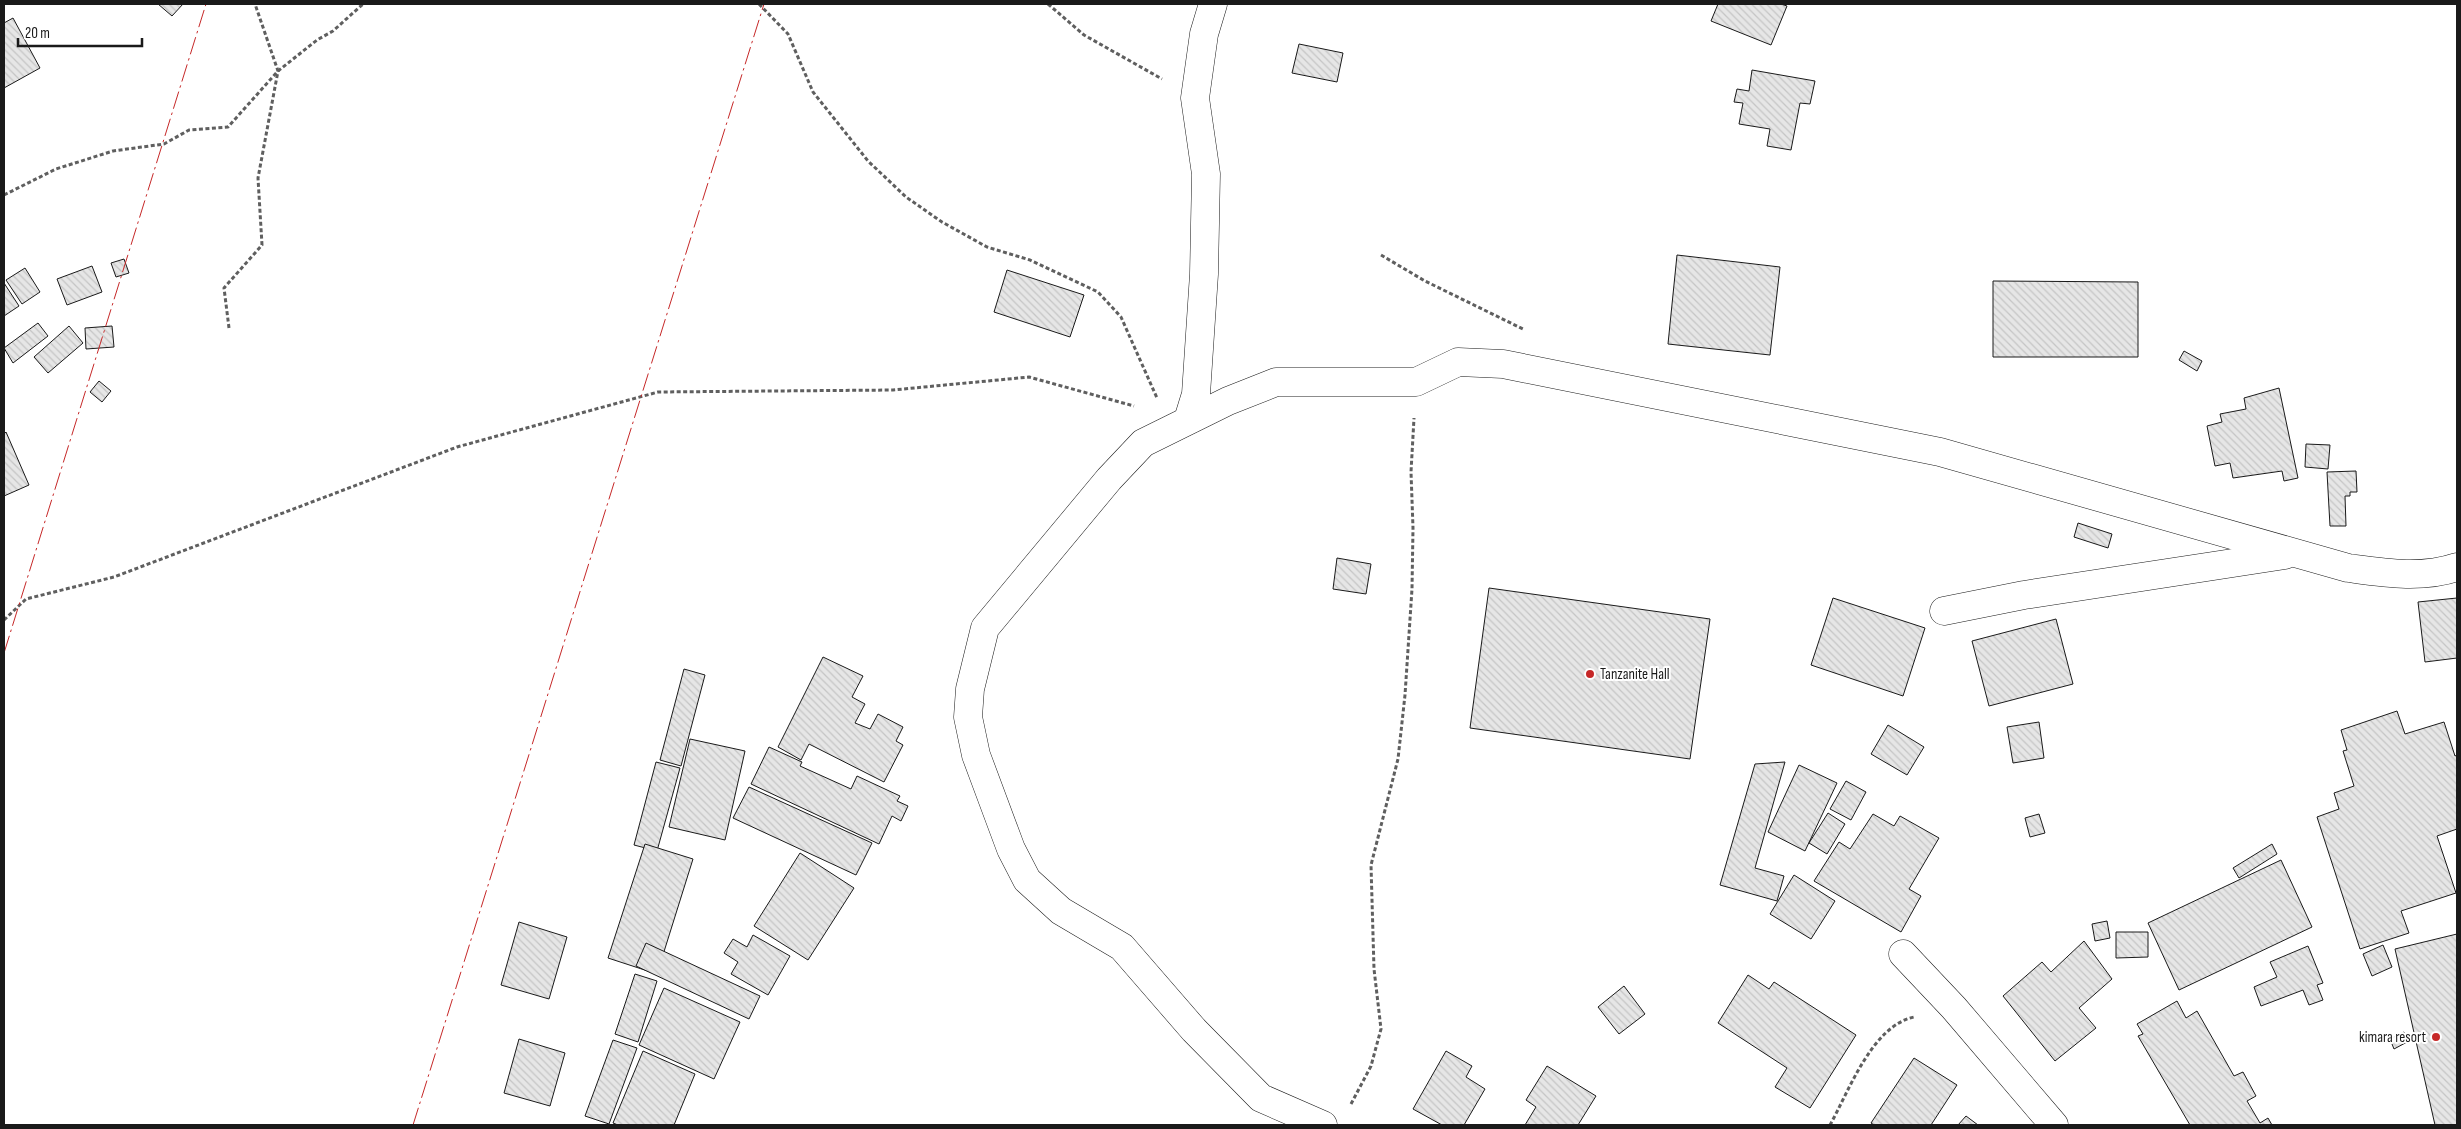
<svg xmlns="http://www.w3.org/2000/svg" width="2461" height="1129" viewBox="0 0 2461 1129" font-family="'Sofia Sans Condensed',sans-serif">
  <style>
    .building { fill: url(#building-back-hatch); stroke: #1a1a1a }
    .lines { fill: none; stroke-linecap: round; stroke-linejoin: round }
    .street-casing { stroke: #1a1a1a; stroke-width: 29 }
    .path { stroke: #5f5f5f; stroke-width: 3; stroke-dasharray: 4 2.5; stroke-linecap: butt }
    .street { stroke: #fff; stroke-width: 28 }
    .power { stroke: #c62828; stroke-width: 1; stroke-dasharray: 18 4 2.5 4; stroke-linecap: butt }
    .poi-dot { fill: #c62828; stroke: #fff; stroke-width: 2 }
    .labels { text-anchor: middle; dominant-baseline: central; stroke-width: 4; stroke-linejoin: round; paint-order: stroke }
    .poi-label { font-size: 15px; fill: #1a1a1a; stroke: #fff; text-anchor: start }
  </style>
  <defs>
    <pattern id="building-back-hatch" width="6" height="6" patternUnits="userSpaceOnUse" patternTransform="scale(1.25)"><rect width="6" height="6" fill="#e6e6e6"/><path d="M-1 5l2 2M0 0l6 6M5-1l2 2" fill="none" stroke="#c5c5c5"/></pattern>
  </defs>
  <rect width="100%" height="100%" fill="#fff"/>
  <g class="building">
    <path d="M158,4H183L172,16Z"/>
    <path d="M1718,4H1781L1787,6L1771,45L1711,21Z"/>
    <path d="M13,18L40,68L4,88V23Z"/>
    <path d="M1299,44L1343,53L1337,82L1292,73Z"/>
    <path d="M1752,70L1815,81L1810,104L1800,103L1791,150L1767,146L1770,129L1739,124L1743,103L1734,102L1737,89L1749,91Z"/>
    <path d="M1677,255L1780,267L1770,355L1668,344Z"/>
    <path d="M124,259L129,273L116,277L111,263Z"/>
    <path d="M92,266L102,292L67,305L57,279Z"/>
    <path d="M25,268L40,292L22,304L6,280Z"/>
    <path d="M1007,270L1084,295L1070,337L994,312Z"/>
    <path d="M1993,281L2138,282V357H1993Z"/>
    <path d="M4,283L19,306L4,316Z"/>
    <path d="M38,323L48,336L13,363L4,348Z"/>
    <path d="M69,326L83,343L48,373L34,357Z"/>
    <path d="M112,326L114,347L86,349L85,328Z"/>
    <path d="M2184,351L2202,361L2197,371L2179,360Z"/>
    <path d="M99,381L111,391L102,402L90,392Z"/>
    <path d="M2279,388L2298,478L2284,481L2282,471L2233,478L2230,463L2215,466L2207,426L2222,422L2220,414L2246,409L2244,398Z"/>
    <path d="M6,432L29,485L4,496V434Z"/>
    <path d="M2306,444L2330,445L2328,469L2305,467Z"/>
    <path d="M2356,471L2357,492H2350V496H2345L2346,526H2330L2327,472Z"/>
    <path d="M2078,523L2112,534L2108,548L2074,537Z"/>
    <path d="M1337,558L1371,564L1366,594L1333,589Z"/>
    <path d="M1489,588L1710,619L1690,759L1470,728Z"/>
    <path d="M1833,598L1925,628L1903,696L1811,665Z"/>
    <path d="M2457,598V658L2425,662L2418,602Z"/>
    <path d="M2056,619L2073,684L1989,706L1972,641Z"/>
    <path d="M823,657L863,676L852,697L865,704L855,723L870,729L878,714L903,727L896,741L903,745L884,782L809,744L801,760L778,747Z"/>
    <path d="M684,669L705,675L681,766L660,760Z"/>
    <path d="M2397,711L2405,734L2444,722L2455,756L2457,755V829L2437,836L2456,893L2401,911L2409,933L2360,949L2317,817L2339,809L2334,793L2354,786L2343,751L2347,750L2341,730Z"/>
    <path d="M2039,722L2044,758L2013,763L2007,727Z"/>
    <path d="M1888,725L1924,747L1907,775L1871,754Z"/>
    <path d="M690,739L745,751L725,840L669,827Z"/>
    <path d="M769,747L802,762L800,766L851,789L857,776L900,796L897,801L908,806L901,821L892,816L879,844L751,784Z"/>
    <path d="M656,762L680,768L657,851L634,845Z"/>
    <path d="M1785,762L1755,868L1784,876L1777,901L1720,885L1755,764Z"/>
    <path d="M1799,765L1837,783L1805,851L1768,832Z"/>
    <path d="M1846,781L1866,792L1851,820L1830,809Z"/>
    <path d="M749,787L872,843L856,875L733,818Z"/>
    <path d="M1828,813L1845,824L1827,854L1809,843Z"/>
    <path d="M1873,814L1894,826L1900,816L1939,838L1909,889L1921,896L1901,932L1814,881L1839,842L1850,849Z"/>
    <path d="M2039,814L2045,833L2030,837L2025,818Z"/>
    <path d="M645,844L693,859L657,974L608,958Z"/>
    <path d="M2272,844L2277,854L2239,878L2233,868Z"/>
    <path d="M800,853L854,888L808,960L754,926Z"/>
    <path d="M2281,860L2312,927L2179,990L2148,923Z"/>
    <path d="M1794,875L1835,901L1811,939L1770,914Z"/>
    <path d="M2107,921L2110,938L2095,941L2092,924Z"/>
    <path d="M519,922L567,937L549,999L501,985Z"/>
    <path d="M2116,932H2148V957L2116,958Z"/>
    <path d="M2457,934V1125H2435L2395,949Z"/>
    <path d="M753,935L790,956L768,995L731,974L738,962L724,953L733,939L747,947Z"/>
    <path d="M2084,941L2112,979L2079,1008L2096,1028L2055,1061L2003,996L2042,962L2051,972Z"/>
    <path d="M646,943L760,996L749,1019L636,966Z"/>
    <path d="M2383,945L2392,967L2372,976L2363,954Z"/>
    <path d="M2308,946L2323,983L2317,985L2323,1000L2309,1005L2303,990L2261,1006L2254,987L2277,977L2270,962Z"/>
    <path d="M635,974L657,981L638,1042L615,1034Z"/>
    <path d="M1748,975L1769,989L1774,982L1856,1035L1810,1108L1775,1087L1787,1068L1718,1023Z"/>
    <path d="M1624,986L1645,1014L1619,1034L1598,1007Z"/>
    <path d="M664,988L740,1022L714,1079L639,1045Z"/>
    <path d="M2177,1001L2186,1018L2197,1011L2234,1076L2243,1072L2256,1096L2247,1101L2260,1123L2268,1118L2272,1125H2190L2138,1036L2143,1034L2137,1024Z"/>
    <path d="M2404,1032L2409,1041L2394,1049L2390,1039Z"/>
    <path d="M519,1039L565,1053L550,1106L504,1093Z"/>
    <path d="M613,1040L637,1048L609,1124L585,1116Z"/>
    <path d="M643,1051L695,1074L674,1125H618L613,1123Z"/>
    <path d="M1446,1051L1472,1066L1466,1077L1485,1089L1464,1125H1442L1413,1109Z"/>
    <path d="M1914,1058L1957,1085L1931,1125H1874L1871,1123Z"/>
    <path d="M1547,1066L1596,1096L1578,1125H1525L1536,1107L1526,1100Z"/>
    <path d="M1966,1116L1978,1125H1958Z"/>
  </g>
  <g class="lines">
    <defs>
      <g id="street">
        <path d="M1188,420L1196,394L1204,274L1206,174L1195,98L1204,34L1213,4"/>
        <path d="M1944,611L2024,595L2285,555"/>
        <path d="M1903,954L1954,1008L2054,1125"/>
        <path d="M1323,1125L1261,1098L1194,1030L1122,947L1061,911L1027,880L1011,849L976,755L968,717L970,689L985,628L1109,479L1143,443L1228,401L1276,382H1416L1458,362L1503,364L1940,452L2348,568C2385,573 2421,579 2457,567"/>
      </g>
    </defs>
    <use href="#street" class="street-casing"/>
    <g class="path">
      <path d="M759,4L788,34L813,92L868,161L906,197L942,222L987,247L1030,260L1098,292L1121,317L1157,398"/>
      <path d="M1048,4L1084,35L1162,79"/>
      <path d="M4,195L56,169L113,151L164,144L189,130L228,127L278,71L317,40L333,31L363,4"/>
      <path d="M1381,255L1425,281L1525,330"/>
      <path d="M229,328L224,288L262,245L258,178L278,71L255,4"/>
      <path d="M4,620L26,599L114,577L457,447L658,392L893,390L1029,377L1134,406"/>
      <path d="M1351,1104L1371,1066L1381,1029L1374,969L1371,865L1398,759L1405,695L1412,589L1413,528L1411,472L1414,418"/>
      <path d="M1830,1125C1849,1091 1872,1026 1914,1017"/>
    </g>
    <use href="#street" class="street"/>
    <g class="power">
      <path d="M4,653L206,4"/>
      <path d="M413,1125L764,4"/>
    </g>
  </g>
  <g class="poi-dot">
    <circle cx="1590" cy="674" r="5"/>
    <circle cx="2436" cy="1037" r="5"/>
  </g>
  <g class="labels">
    <g class="poi-label">
      <text x="1600" y="674">Tanzanite Hall</text>
      <text x="2426" y="1037" text-anchor="end">kimara resort</text>
    </g>
  </g>
  <rect width="2461" height="1129" fill="none" stroke="#1a1a1a" stroke-width="10"/>
  <path d="M18 38v8h124v-8" fill="none" stroke="#1a1a1a" stroke-width="2.5"/>
  <text x="25" y="38" font-size="15" fill="#1a1a1a" stroke="#ffffff" stroke-width="4" paint-order="stroke">20 m</text>
</svg>
